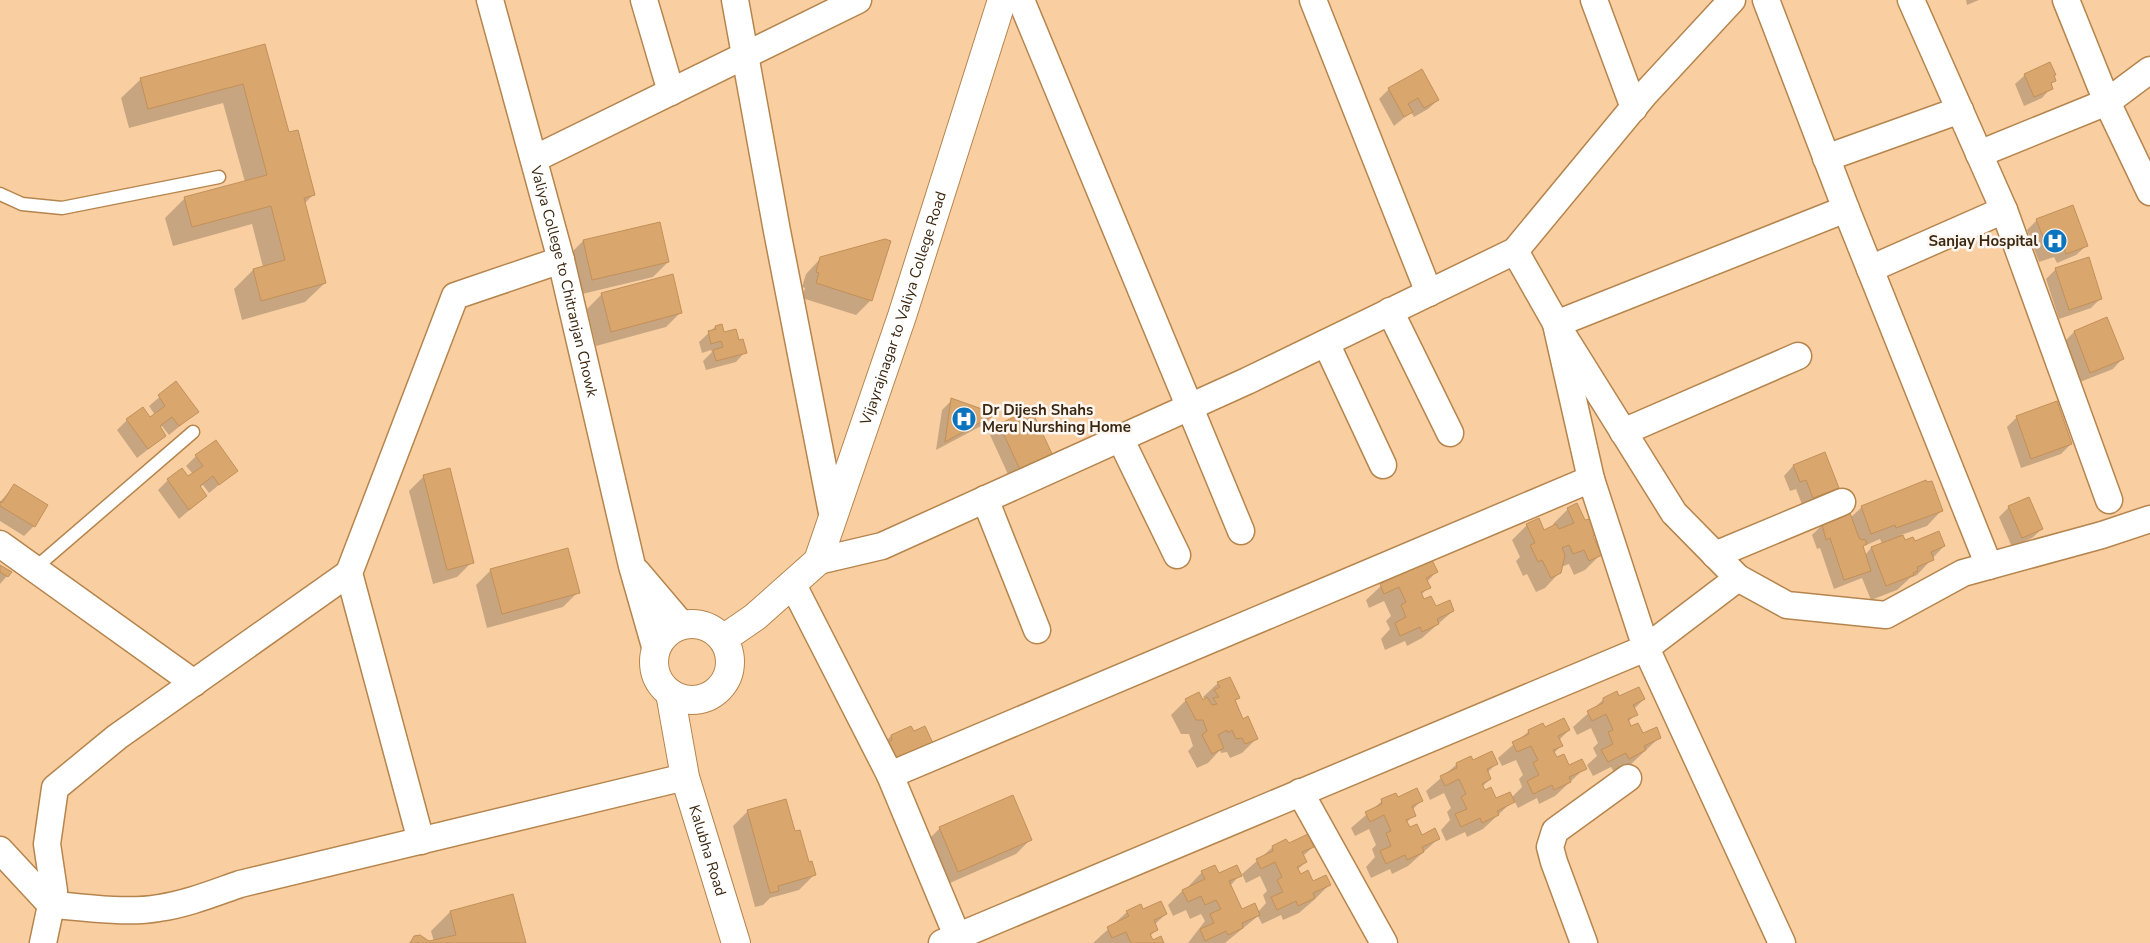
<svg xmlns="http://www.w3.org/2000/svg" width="2150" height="943" viewBox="0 0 2150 943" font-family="'Nunito Sans',sans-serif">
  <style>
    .shadow { fill: #0003; fill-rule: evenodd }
    .building { fill: #d9a66e; stroke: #c29058 }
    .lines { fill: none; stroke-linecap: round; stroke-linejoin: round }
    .service-casing { stroke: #b6854d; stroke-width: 15 }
    .minor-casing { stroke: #b6854d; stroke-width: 29 }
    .tertiary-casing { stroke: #b6854d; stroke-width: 30 }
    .service { stroke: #fff; stroke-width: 12 }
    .minor { stroke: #fff; stroke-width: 26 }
    .tertiary { stroke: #fff; stroke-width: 28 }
    .labels { text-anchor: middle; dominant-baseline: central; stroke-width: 5; stroke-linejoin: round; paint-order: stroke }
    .poi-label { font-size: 15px; font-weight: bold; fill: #3c2811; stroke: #fdf7f2; text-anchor: end }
    .street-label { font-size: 15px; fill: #3c2811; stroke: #fdf7f2 }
  </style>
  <rect width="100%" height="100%" fill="#f9cfa2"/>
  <g class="shadow">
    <path d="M1966,0H1979L1967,5Z"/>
    <path d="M265,45L288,134L314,194L304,204L325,283L305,302L242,320L234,289L253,270L263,267L252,224L173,246L165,218L185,198L245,182L223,103L129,128L121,98L141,79Z"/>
    <path d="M2025,75L2053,76L2054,81L2050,85L2051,88L2042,98L2024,106L2015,84Z"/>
    <path d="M1389,89L1438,100L1428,109L1414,117L1411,112L1394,126L1379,99Z"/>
    <path d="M2037,220L2086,246L2076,255L2057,263L2054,257L2039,262L2027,230Z"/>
    <path d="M583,241L668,262L653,277L578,295L568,256Z"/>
    <path d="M821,258L871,300L856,315L802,298L805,288L802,287L806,274Z"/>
    <path d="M2056,269L2101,298L2091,308L2059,319L2046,279Z"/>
    <path d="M602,294L681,312L666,327L596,346L587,309Z"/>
    <path d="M2107,318L2122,359L2113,369L2080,382L2064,342L2074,332Z"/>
    <path d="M715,327L738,342L745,352L736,362L706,370L703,361L712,352L711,350L702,353L699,342Z"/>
    <path d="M176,383L197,412L169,435L162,426L159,428L165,436L137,458L117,430L127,420L150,419L155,415L149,406Z"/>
    <path d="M952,400L994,415L985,424L936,450L942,410Z"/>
    <path d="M2017,417L2071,444L2061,454L2021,468L2007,427Z"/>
    <path d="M1000,425L1053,458L1012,483L990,435Z"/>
    <path d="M196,456L236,471L209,493L203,485L200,487L206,496L179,519L158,490L168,480L188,478L193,474L186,466Z"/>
    <path d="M1793,466L1837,488L1828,498L1803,507L1796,489L1790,491L1784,476Z"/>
    <path d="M424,476L472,562L457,577L433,584L409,491Z"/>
    <path d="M14,486L34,526L24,536L0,521V502Z"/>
    <path d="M1862,507L1941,511L1927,526L1901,535L1904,541L1944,546L1917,575L1910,578L1897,590L1871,600L1862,578L1834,589L1820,548L1817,549L1812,535L1822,525L1850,518ZM1880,539L1882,544L1871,548L1865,555L1862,547Z"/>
    <path d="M2009,507L2042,529L2032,538L2012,547L1999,517Z"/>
    <path d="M1568,509L1585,521L1595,534L1592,537L1600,555L1585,570L1574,575L1569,564L1561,567L1560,572L1545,588L1536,592L1527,574L1523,576L1516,561L1520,557L1512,540L1527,525L1544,531L1554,526L1553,524Z"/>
    <path d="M0,566L7,576L0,584Z"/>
    <path d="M491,570L578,592L563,607L487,628L476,585Z"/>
    <path d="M1412,570L1436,572L1427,582L1429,587L1421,595L1424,600L1436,608L1453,611L1422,638L1407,646L1405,641L1385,650L1381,639L1390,629L1386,621L1391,616L1384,601L1369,608L1366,600L1396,572Z"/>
    <path d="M1218,683L1238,697L1234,701L1242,720L1256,739L1242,753L1230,758L1227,752L1221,753L1220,750L1208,763L1197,768L1188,751L1193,746L1189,734H1181L1171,715L1186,700L1203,702L1205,700L1203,697Z"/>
    <path d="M1619,697L1644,699L1634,709L1636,714L1628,722L1631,728L1643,735L1660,737L1630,765L1614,772L1611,767L1593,776L1587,765L1597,756L1593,748L1598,743L1591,728L1577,735L1573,727L1604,699Z"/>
    <path d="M911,727L888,776L881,746L891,736Z"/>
    <path d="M1544,729L1569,730L1559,740L1562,745L1554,753L1556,759L1568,766L1585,768L1555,796L1539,804L1537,798L1518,808L1514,800L1483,829L1467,837L1465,832L1446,841L1441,830L1450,820L1447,812L1451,808L1444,793L1430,800L1426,791L1457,764L1472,762L1497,763L1487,773L1490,779L1482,787L1484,792L1496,800L1511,798L1522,787L1519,779L1523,775L1516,760L1502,766L1498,758L1529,731Z"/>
    <path d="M1397,799L1422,800L1412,810L1414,815L1406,823L1409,829L1421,836L1438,839L1408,866L1392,874L1390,869L1371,878L1366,867L1375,857L1372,849L1376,845L1369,829L1355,836L1351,828L1382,801Z"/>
    <path d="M748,811L794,833L814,875L799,890L770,898L763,905L755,907L733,826Z"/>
    <path d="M940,828L1031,839L1016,854L943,886L925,843Z"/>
    <path d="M1288,845L1313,847L1303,856L1306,862L1297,870L1300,875L1312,883L1329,885L1314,900L1299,913L1283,920L1281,915L1262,924L1258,916L1225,943H1188L1205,921L1201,914L1190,919L1186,910L1173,916L1168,905L1182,891L1187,888L1202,872L1240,875L1230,886L1241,911L1258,912L1266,903L1263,895L1267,891L1260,876L1246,883L1242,874L1273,847Z"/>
    <path d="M1143,911L1166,914L1154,925L1156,930L1149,937L1152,942L1163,943H1093L1127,912Z"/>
    <path d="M450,912L525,943H409L414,938L428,943L434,942L431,931Z"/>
  </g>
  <g class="building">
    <path d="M265,44L289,132L298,130L315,195L304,198L326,283L261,301L253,269L285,260L271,206L192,227L184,197L267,175L243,84L148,109L140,78Z"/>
    <path d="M2050,62L2056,75H2054L2056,81L2051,83L2053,89L2034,97L2024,74Z"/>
    <path d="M1422,69L1439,100L1424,108L1418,98L1408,104L1413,112L1404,117L1388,88Z"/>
    <path d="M2073,205L2088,246L2066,254L2064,248L2049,253L2036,219Z"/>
    <path d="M660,222L669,262L592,280L583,240Z"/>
    <path d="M885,239L891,241L872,301L816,283L819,273L816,272L820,257Z"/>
    <path d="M2089,257L2102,299L2069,310L2055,268Z"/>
    <path d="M673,274L682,313L611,332L601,293Z"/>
    <path d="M2107,317L2124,359L2090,373L2074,331Z"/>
    <path d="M722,324L724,332L736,329L739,340L743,339L747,353L716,361L713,350L723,347L721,341L711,344L708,331L716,329L715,326Z"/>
    <path d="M176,381L199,412L179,426L172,417L160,426L166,436L148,449L126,419L143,407L150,417L165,406L158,395Z"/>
    <path d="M951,398L996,414L945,442Z"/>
    <path d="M2057,401L2072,444L2031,459L2016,416Z"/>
    <path d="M1031,409L1054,458L1022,474L999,424Z"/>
    <path d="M216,440L238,471L219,485L213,476L200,486L207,496L189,510L167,479L182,468L188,476L203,466L195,455Z"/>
    <path d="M1825,452L1839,488L1813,498L1806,480L1800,482L1793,465Z"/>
    <path d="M450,468L474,563L447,570L423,475Z"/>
    <path d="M1926,480L1927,482L1932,481L1943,511L1896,528L1895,525L1871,534L1861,506Z"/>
    <path d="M14,484L48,505L35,527L0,506V501L2,503Z"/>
    <path d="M2029,497L2043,529L2022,538L2008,506Z"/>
    <path d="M1577,503L1585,520L1590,519L1597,534L1593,536L1602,555L1589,561L1584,550L1573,554L1569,545L1562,548L1565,555L1561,573L1551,578L1542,560L1538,562L1530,545L1535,543L1526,524L1539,518L1544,530L1556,524L1559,529L1574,523L1567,508Z"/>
    <path d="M1850,513L1859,538L1862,540L1865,539L1867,544L1863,546L1871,571L1844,580L1830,538L1826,540L1822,524Z"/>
    <path d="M1939,531L1945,546L1931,552L1934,560L1917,567L1918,571L1913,573L1914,575L1886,586L1871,547L1903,535L1905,540L1913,537L1915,541Z"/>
    <path d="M568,548L580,593L502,614L490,569Z"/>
    <path d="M1432,560L1438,572L1426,578L1431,588L1421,592L1424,599L1431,596L1436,606L1450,600L1454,611L1437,619L1439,624L1422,632L1420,627L1400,636L1395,623L1406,617L1401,605L1406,602L1399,587L1384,594L1380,584L1396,576V571L1410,565L1412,569Z"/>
    <path d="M0,565L12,572L8,577L0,572Z"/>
    <path d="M1230,677L1240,698L1235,700L1243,719L1248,716L1258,739L1245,744L1242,738L1236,739L1232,730L1228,733L1227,730L1218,735L1224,748L1212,754L1202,735L1207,731L1203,720H1196L1185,699L1199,692L1203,700L1207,697L1212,705L1217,704L1213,698L1219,697L1214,690L1220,687L1217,682Z"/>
    <path d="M1639,687L1645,699L1633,705L1638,715L1628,719L1631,726L1638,723L1643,733L1657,727L1661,738L1644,746L1646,750L1629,759L1626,753L1608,762L1601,750L1613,744L1608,732L1613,730L1606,714L1592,721L1587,711L1603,703V698L1617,691L1619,696Z"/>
    <path d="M1564,718L1570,730L1558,736L1563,746L1553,750L1557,757L1564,754L1569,765L1582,759L1587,769L1569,777L1571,782L1554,790L1552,785L1533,794L1527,781L1539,775L1533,763L1538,760L1531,746L1517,752L1512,742L1529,734L1528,730L1543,723L1545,727Z"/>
    <path d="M911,726L914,731L925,726L936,750L898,767L887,743L892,740L891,735Z"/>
    <path d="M1492,751L1498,764L1487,769L1491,779L1482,784L1485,790L1491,787L1496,798L1510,792L1515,802L1497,811L1499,815L1482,823L1480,818L1461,827L1455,814L1467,809L1461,797L1466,794L1459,779L1445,786L1440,776L1457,768L1456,763L1471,756L1473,760Z"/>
    <path d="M1417,788L1423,801L1412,806L1416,816L1406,820L1410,827L1417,824L1422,835L1435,828L1440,839L1422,847L1424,852L1407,860L1405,855L1386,864L1380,851L1391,846L1386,833L1391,831L1384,815L1370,822L1365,812L1382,804L1381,799L1396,793L1398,797Z"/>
    <path d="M1013,795L1032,840L958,872L939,827Z"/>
    <path d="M786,799L795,831L800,830L809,862L812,861L816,875L778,886L779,891L770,893L747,810Z"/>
    <path d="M1308,834L1314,847L1302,852L1307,862L1297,867L1301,874L1308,870L1313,881L1326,875L1331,885L1313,893L1315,898L1298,906L1296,901L1277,910L1271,897L1283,892L1277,880L1282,877L1275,862L1261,869L1256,859L1273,851L1272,846L1286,839L1289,843Z"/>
    <path d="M1215,865L1219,873L1237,865L1242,876L1229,881L1242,909L1255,903L1260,915L1242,923L1243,928L1228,935L1226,931L1205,941L1200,929L1214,923L1210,914L1221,909L1216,900L1205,905L1201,896L1188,902L1182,890L1205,879L1201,871Z"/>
    <path d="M513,894L526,943H410L414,936L420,935L429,941L456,935L450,911Z"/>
    <path d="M1161,901L1167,914L1154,920L1158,930L1150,934L1153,940L1161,936L1164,943H1131L1126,932L1112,938L1107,927L1129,916L1126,911L1141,904L1143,909Z"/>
  </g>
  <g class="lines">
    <defs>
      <g id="service">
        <path d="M0,194L22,204L62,208L219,177"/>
        <path d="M34,569L193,432"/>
      </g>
      <g id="minor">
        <path id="s1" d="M490,0L561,260L632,566L656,650"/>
        <path d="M644,0L671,92"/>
        <path d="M735,0L777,231L833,518"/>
        <path d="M1021,0L1241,531"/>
        <path d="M1313,0L1429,293"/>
        <path d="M1594,0L1634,108"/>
        <path d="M1766,0L1846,209L1989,566"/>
        <path d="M1911,0L2004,210L2109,500"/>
        <path d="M2066,0L2107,102L2150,192"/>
        <path d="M1979,154L2107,102L2150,70"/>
        <path d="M1826,158L1960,110"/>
        <path d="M534,159L858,0"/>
        <path d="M1515,251L1561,332L1674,513L1738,578L1787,605L1886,615L1963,573L2102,535L2150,519"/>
        <path d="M1870,269L2004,210"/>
        <path d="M1390,311L1450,433"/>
        <path d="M1326,343L1383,465"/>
        <path d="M1623,432L1798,356"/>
        <path d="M1120,438L1177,555"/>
        <path d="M985,499L1037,630"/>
        <path d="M0,544L194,683"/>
        <path d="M1715,555L1842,502"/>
        <path d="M818,561L882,546L1247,381L1515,251L1644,95L1732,0"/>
        <path d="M637,572L682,625"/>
        <path d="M793,585L890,775L960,943"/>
        <path d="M890,775L1591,479"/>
        <path d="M1300,792L1384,943"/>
        <path d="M421,841L349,573L455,296L561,260"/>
        <path d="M0,850L51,905C86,907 125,914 159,908C187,904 214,893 240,884L685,777"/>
        <path d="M43,943L54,891L47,844L55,788L117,737L349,573"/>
        <path d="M942,943L1646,648L1738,578"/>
        <path d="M1584,943L1554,862L1550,847L1555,831L1628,778"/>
        <path d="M1782,943L1646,648L1591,479L1556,324L1846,209"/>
      </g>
      <g id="tertiary">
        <circle cx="692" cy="662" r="38"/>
        <path id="s2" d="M723,639L755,617L818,561L902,316L1002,0"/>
        <path id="s3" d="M670,693L685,777L736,943"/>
      </g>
    </defs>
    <use href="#service" class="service-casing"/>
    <use href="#minor" class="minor-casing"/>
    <use href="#tertiary" class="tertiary-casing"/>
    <use href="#service" class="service"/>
    <use href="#minor" class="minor"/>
    <use href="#tertiary" class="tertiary"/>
  </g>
  <defs>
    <symbol id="hospital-disc" viewBox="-11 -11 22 22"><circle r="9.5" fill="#0b74bf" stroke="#fdf7f2"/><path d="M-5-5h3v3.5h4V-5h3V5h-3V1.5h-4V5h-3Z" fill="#fff"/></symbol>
  </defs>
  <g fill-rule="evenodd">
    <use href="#hospital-disc" x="2041" y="227" width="28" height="28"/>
    <use href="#hospital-disc" x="950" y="405" width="28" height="28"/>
  </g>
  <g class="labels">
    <g class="poi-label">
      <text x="2038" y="241">Sanjay Hospital</text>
      <text x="982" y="410" text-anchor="start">Dr Dijesh Shahs<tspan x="982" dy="17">Meru Nurshing Home</tspan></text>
    </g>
    <g class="street-label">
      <text stroke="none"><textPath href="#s1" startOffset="291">Valiya College to Chitranjan Chowk</textPath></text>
      <text stroke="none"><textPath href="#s2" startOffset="390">Vijayrajnagar to Valiya College Road</textPath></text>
      <text stroke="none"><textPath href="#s3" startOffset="162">Kalubha Road</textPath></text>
    </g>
  </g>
</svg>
